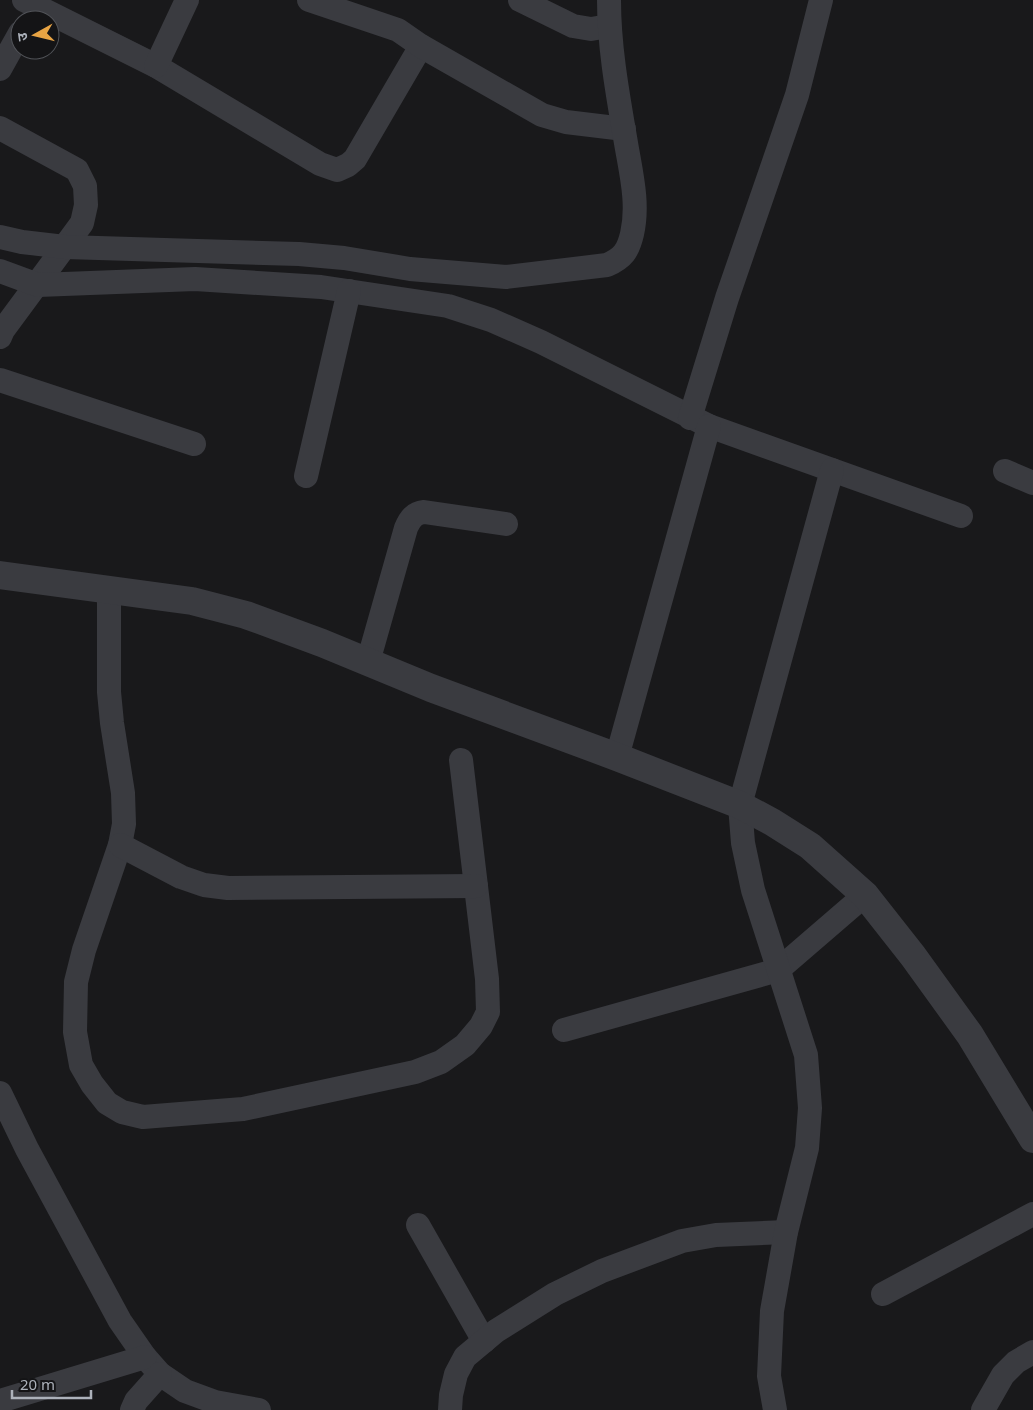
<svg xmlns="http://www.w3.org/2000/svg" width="1033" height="1410" viewBox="0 0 1033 1410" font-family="'Noto Sans','Noto Sans Devanagari',sans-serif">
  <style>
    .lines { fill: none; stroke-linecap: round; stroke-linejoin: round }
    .minor { stroke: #3a3b40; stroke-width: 24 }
    .tertiary { stroke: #3a3b40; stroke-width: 28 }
  </style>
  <rect width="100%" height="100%" fill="#19191b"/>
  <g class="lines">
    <g class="minor">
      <path d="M24,0L156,66L320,164L337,170L348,165L355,159L421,46"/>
      <path d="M309,0L398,30L421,46L542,115L566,122L624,129"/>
      <path d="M520,0L573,26L591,29L609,26"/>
      <path d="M156,66L187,0"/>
      <path d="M0,69L20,33"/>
      <path d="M0,128L77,170L85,186L86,205L82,223L3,330L0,337"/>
      <path d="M0,237L22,242L65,247L299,254L344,258L410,269L506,277L607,265C623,258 628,251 632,234C639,204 631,173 626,143C618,96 609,48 609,0"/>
      <path d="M0,271L38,285L195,279L321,287L448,306L491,320L541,342L709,426L961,516"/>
      <path d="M0,380L194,444"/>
      <path d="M690,418L727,298L797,95L821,0"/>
      <path d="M1005,471L1033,483"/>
      <path d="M306,476L349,291"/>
      <path d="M109,590V692L112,723L123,793L124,824L120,845L84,950L76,982L75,1032L81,1065L92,1084L107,1103L122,1112L143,1117L243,1109L415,1072L441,1062L465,1045L481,1026L488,1012L487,979L461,760"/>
      <path d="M368,662L406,528C410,519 414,513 424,512L506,524"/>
      <path d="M617,757L709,426"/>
      <path d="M120,845L181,877L204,885L228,888L476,886"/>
      <path d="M564,1030L778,970L865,895"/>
      <path d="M0,1093L27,1149L120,1321L145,1357L160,1374L185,1391L215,1402L259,1410"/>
      <path d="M418,1225L484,1341"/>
      <path d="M883,1294L1033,1214"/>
      <path d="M0,1401L145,1357"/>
      <path d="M132,1410L136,1401L160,1374"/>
      <path d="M450,1410L451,1395L456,1374L465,1357L496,1331L555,1294L602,1271L682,1241L716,1235L786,1232"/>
      <path d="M775,1410L769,1376L772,1311L786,1232L807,1148L810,1108L806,1055L753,890L743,843L740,805L832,470"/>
      <path d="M983,1410L1003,1375L1016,1362L1033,1352"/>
    </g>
    <path class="tertiary" d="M0,575L192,601L246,615L322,643L431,688L617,757L740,805L772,822L810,846L865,895L913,956L970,1035L1033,1139"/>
  </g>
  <g transform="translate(35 35) rotate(262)"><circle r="24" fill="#141416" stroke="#515358"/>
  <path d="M0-4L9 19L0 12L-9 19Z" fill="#e8a444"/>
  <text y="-8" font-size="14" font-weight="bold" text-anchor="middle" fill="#acb1ba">उ</text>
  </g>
  <path d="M12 1390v8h79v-8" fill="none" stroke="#acb1ba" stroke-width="2.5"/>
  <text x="20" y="1390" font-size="15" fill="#acb1ba" stroke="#141416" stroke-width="4" paint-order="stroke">20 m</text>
</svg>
